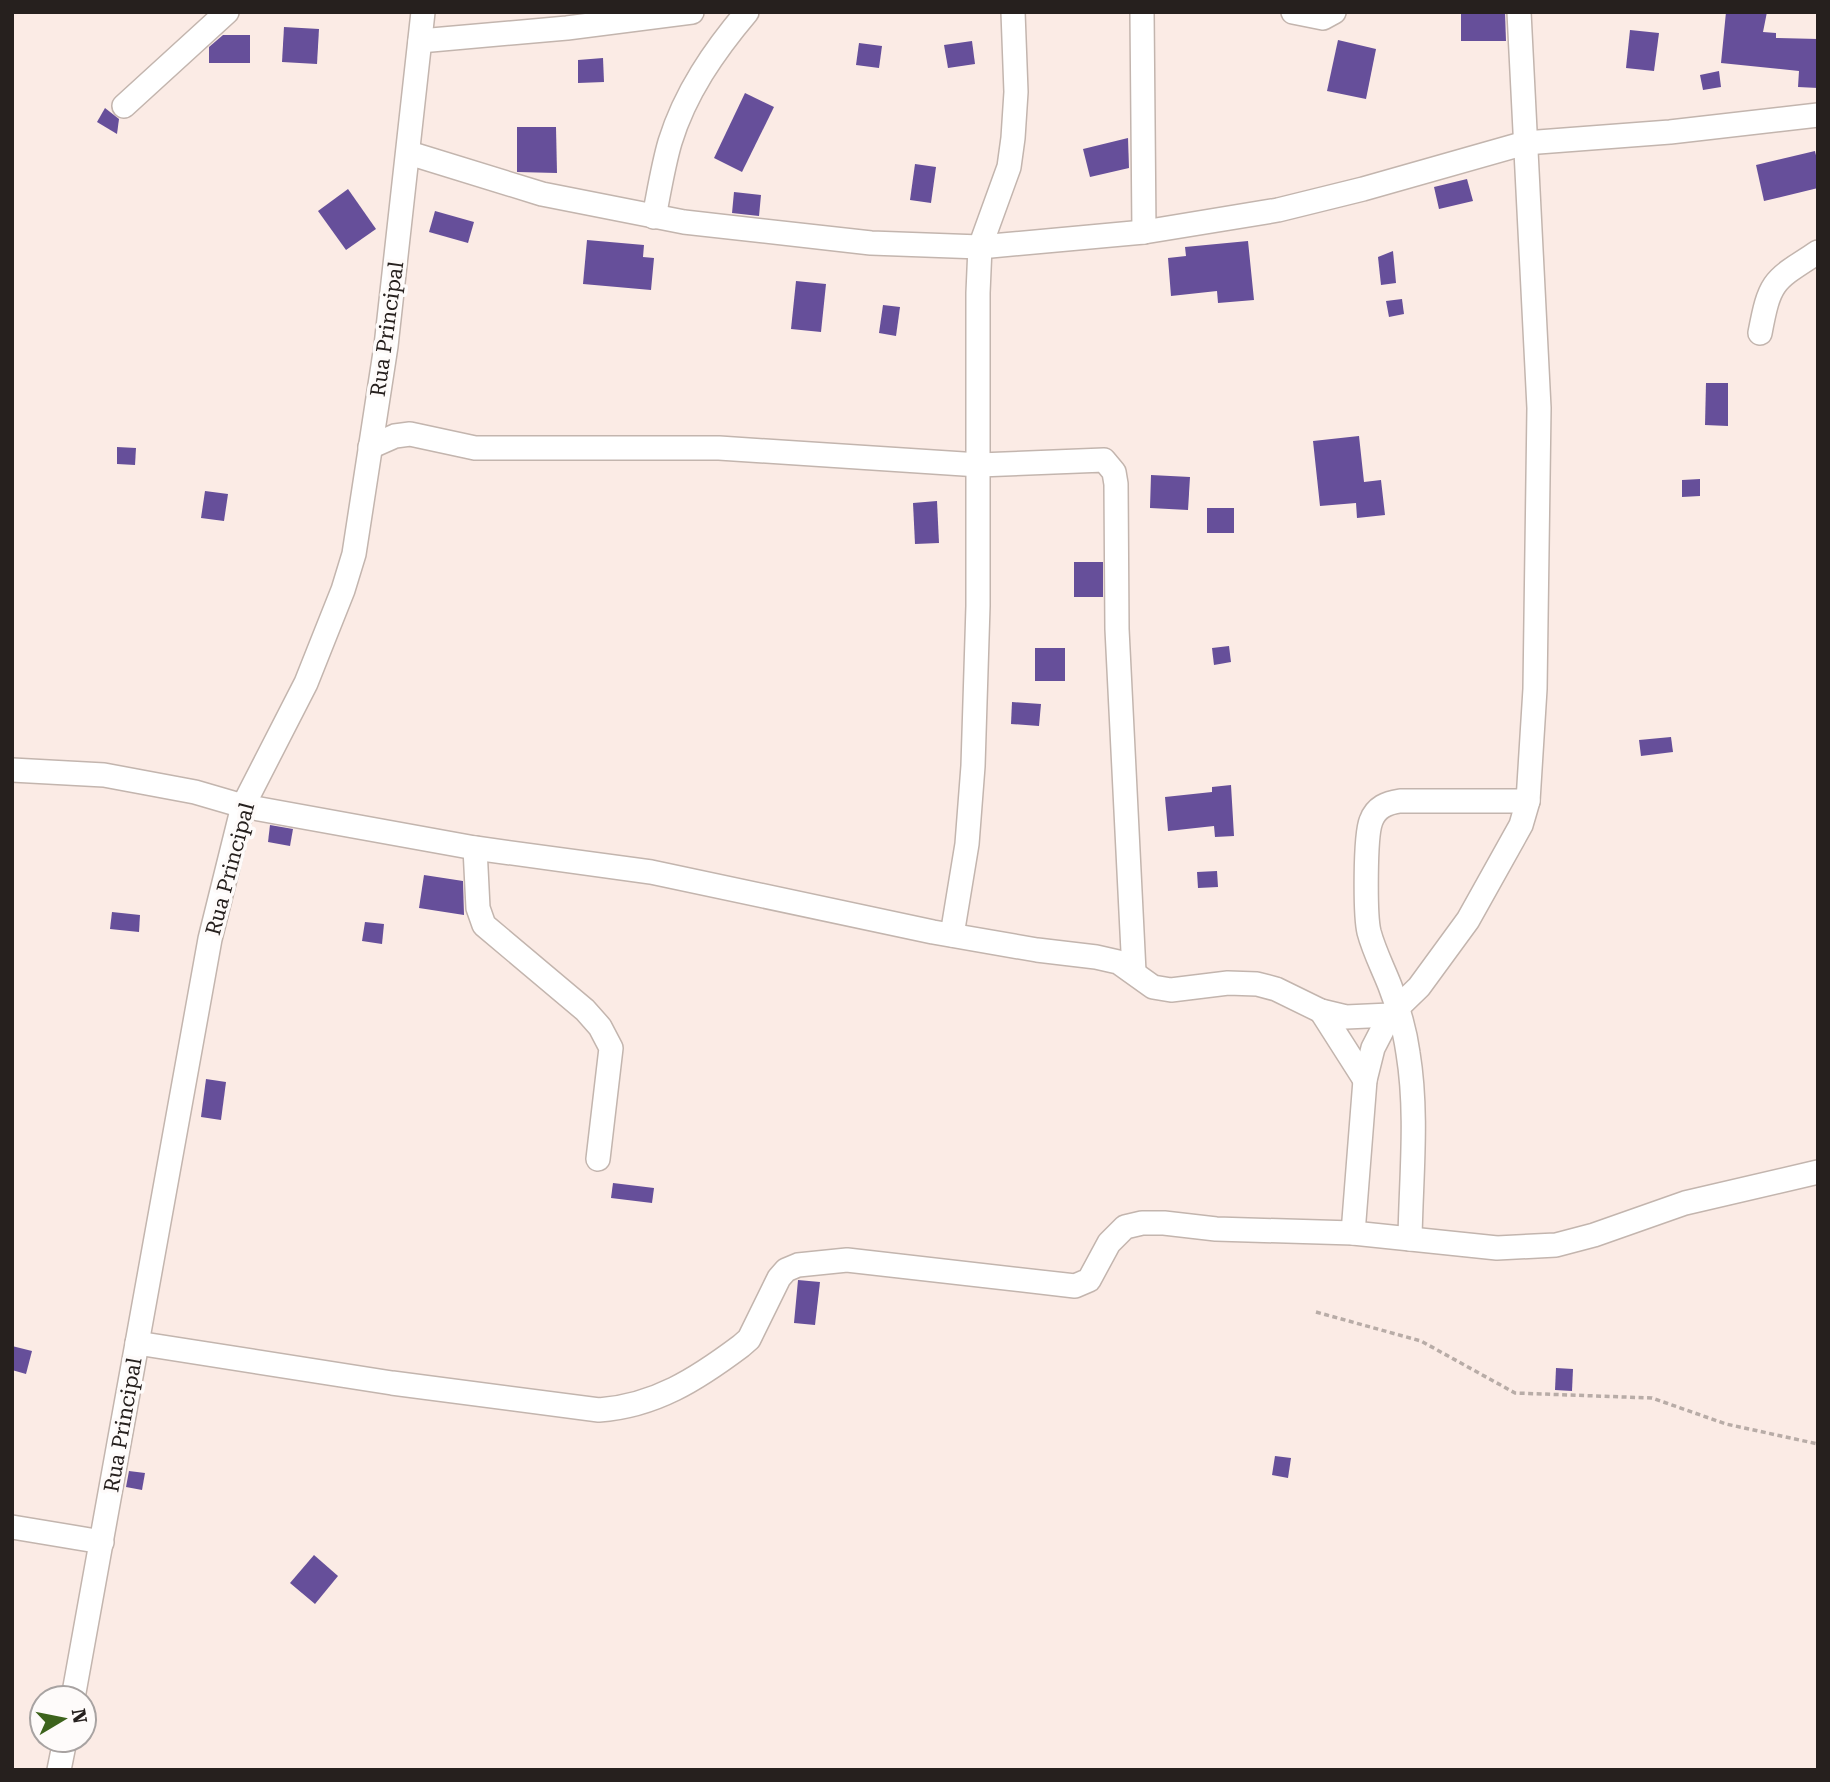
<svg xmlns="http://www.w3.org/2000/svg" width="1830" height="1782" viewBox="0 0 1830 1782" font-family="'Roboto Serif',serif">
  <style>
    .building { fill: #664f9a }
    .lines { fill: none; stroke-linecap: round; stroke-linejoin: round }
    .minor-casing { stroke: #c3b5ae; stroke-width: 26 }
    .path { stroke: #b8aca7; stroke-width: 3.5; stroke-dasharray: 5 3.5; stroke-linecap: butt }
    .minor { stroke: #fff; stroke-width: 23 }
    .labels { text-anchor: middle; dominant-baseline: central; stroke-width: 7; stroke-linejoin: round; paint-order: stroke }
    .street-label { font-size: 21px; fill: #26201e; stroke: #fefbfa }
  </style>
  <rect width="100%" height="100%" fill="#fbebe5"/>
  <g class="building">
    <path d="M1505,12L1506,41H1461V13Z"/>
    <path d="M1726,12H1767L1763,32L1776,33V38L1818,39V88L1798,87L1799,71L1721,63Z"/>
    <path d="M284,27L319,29L317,64L282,62Z"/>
    <path d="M1630,30L1659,33L1654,71L1626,68Z"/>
    <path d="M223,35H250V63H209V47Z"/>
    <path d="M1338,40L1376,49L1366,99L1327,91Z"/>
    <path d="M972,41L975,64L948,68L944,45Z"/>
    <path d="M859,43L882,46L879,68L856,65Z"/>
    <path d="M603,58L604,82L578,83V60Z"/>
    <path d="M1719,71L1721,87L1703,90L1700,75Z"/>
    <path d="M745,93L774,107L742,172L714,158Z"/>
    <path d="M105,108L119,119L117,134L97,122Z"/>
    <path d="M517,127H556L557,173L517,172Z"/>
    <path d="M1128,138L1129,168L1090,177L1083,149Z"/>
    <path d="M1815,151L1818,164V188L1764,201L1756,165Z"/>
    <path d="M915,164L936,167L931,203L910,200Z"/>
    <path d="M1467,179L1473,201L1439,209L1434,187Z"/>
    <path d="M348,189L376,229L346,250L318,211Z"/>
    <path d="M734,192L761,195L759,216L732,213Z"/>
    <path d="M435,211L474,222L468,243L429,232Z"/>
    <path d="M587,240L644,245L643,257L654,258L651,290L583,284Z"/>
    <path d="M1248,241L1254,300L1218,303L1217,291L1171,296L1168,258L1186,256L1185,247Z"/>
    <path d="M1393,251L1396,283L1381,285L1378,257Z"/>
    <path d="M796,281L826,284L821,332L791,329Z"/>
    <path d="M1402,299L1404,314L1389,317L1386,301Z"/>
    <path d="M883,305L900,307L896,336L879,333Z"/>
    <path d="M1706,383H1728V426L1705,425Z"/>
    <path d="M1359,436L1364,482L1381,480L1385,515L1357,518L1356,503L1320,506L1313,441Z"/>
    <path d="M117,447L136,448L135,465L117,464Z"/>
    <path d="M1151,475L1190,477L1188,510L1150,508Z"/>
    <path d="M1700,479V496L1682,497V480Z"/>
    <path d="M205,491L228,494L224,521L201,518Z"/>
    <path d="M937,501L939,543L915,544L913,503Z"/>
    <rect x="1207" y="508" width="27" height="25"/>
    <rect x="1074" y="562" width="29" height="35"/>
    <path d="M1229,646L1231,662L1214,665L1212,648Z"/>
    <rect x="1035" y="648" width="30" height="33"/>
    <path d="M1012,702L1041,704L1039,726L1011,724Z"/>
    <path d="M1671,737L1673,752L1641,756L1639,740Z"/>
    <path d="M1231,785L1234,836L1215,837L1214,826L1168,831L1165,797L1212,792V787Z"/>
    <path d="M270,825L293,829L290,846L268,842Z"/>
    <path d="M1217,871L1218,887L1198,888L1197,872Z"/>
    <path d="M424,875L463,881L464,915L419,908Z"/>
    <path d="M112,912L140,915L139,932L110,929Z"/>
    <path d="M365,922L384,924L382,944L362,941Z"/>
    <path d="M206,1079L226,1082L221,1120L201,1117Z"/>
    <path d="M613,1183L654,1188L652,1203L611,1198Z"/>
    <path d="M798,1280L820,1282L815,1325L794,1323Z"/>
    <path d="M12,1346L32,1351L26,1374L12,1370Z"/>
    <path d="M1556,1368L1573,1369L1572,1391L1555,1390Z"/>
    <path d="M1275,1456L1291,1458L1288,1478L1272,1475Z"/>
    <path d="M129,1471L145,1473L142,1490L126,1487Z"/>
    <path d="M314,1555L338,1576L315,1604L290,1583Z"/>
  </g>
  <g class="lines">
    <defs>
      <g id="minor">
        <path d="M1142,12L1144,232"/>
        <path d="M1293,12L1323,18L1334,12"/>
        <path d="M420,41L567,28L692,12"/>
        <path d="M124,106L227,12"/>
        <path d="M409,153L542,194L684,222L871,243L980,247L1144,232L1278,210L1363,189L1525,143L1670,132L1818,115"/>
        <path d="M654,217C659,192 663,166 670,142C685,93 714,51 747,12"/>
        <path d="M1760,333C1770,280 1773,281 1818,252"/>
        <path d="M370,447L395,436L410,434L475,448H719L979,465L1104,460L1114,472L1116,484L1117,629L1134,972"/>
        <path d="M12,770L104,775L195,792L243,806L475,848L651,872L933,932L1037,950L1096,957L1118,962L1153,987L1171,990L1228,983L1257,984L1276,989L1321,1011L1346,1017L1390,1015"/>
        <path d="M475,848L478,908L484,925L585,1010L600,1027L611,1048L598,1159"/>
        <path d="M952,935L967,844L973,766L978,606V293L980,247L1009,167L1013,138L1016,92L1013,12"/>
        <path d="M1321,1011L1365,1080"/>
        <path d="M1353,1233L1365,1080L1373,1048L1390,1015L1419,987L1468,920L1521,825L1528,801L1535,689L1539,408L1519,12"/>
        <path d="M1410,1239C1411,1177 1418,1114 1408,1053C1405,1031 1398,1007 1390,986C1383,968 1374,951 1369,932C1365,915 1365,836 1371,821C1376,807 1387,803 1400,801H1528"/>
        <path d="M137,1343L392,1383L599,1410C655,1406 697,1379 741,1346L749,1339L779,1278L786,1270L798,1265L847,1260L1075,1286L1089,1280L1109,1243L1125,1227L1142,1223H1164L1216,1229L1353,1233L1497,1248L1556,1245L1594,1235L1685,1203L1818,1172"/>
        <path d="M12,1527L102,1542"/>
        <path d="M73,1698L210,939L243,806L306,683L343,590L354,554L386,346L423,12"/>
        <path d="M59,1770L65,1740"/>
      </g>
    </defs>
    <use href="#minor" class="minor-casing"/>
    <path class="path" d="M1316,1312L1421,1341L1515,1393L1652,1398L1726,1424L1818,1444"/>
    <use href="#minor" class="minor"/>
  </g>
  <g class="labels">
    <g class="street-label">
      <text transform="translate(387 329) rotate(-82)">Rua Principal</text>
      <text transform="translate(230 869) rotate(-75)">Rua Principal</text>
      <text transform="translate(123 1425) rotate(-80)">Rua Principal</text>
    </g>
  </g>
  <rect width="1830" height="1782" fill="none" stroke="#26201e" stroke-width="28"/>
  <g transform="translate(63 1719) rotate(80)"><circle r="33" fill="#fefbfa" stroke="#a8a3a2" stroke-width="2"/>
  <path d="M0-5L12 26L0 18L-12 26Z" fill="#3d631c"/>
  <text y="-10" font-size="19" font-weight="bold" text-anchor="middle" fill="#26201e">N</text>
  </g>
</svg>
